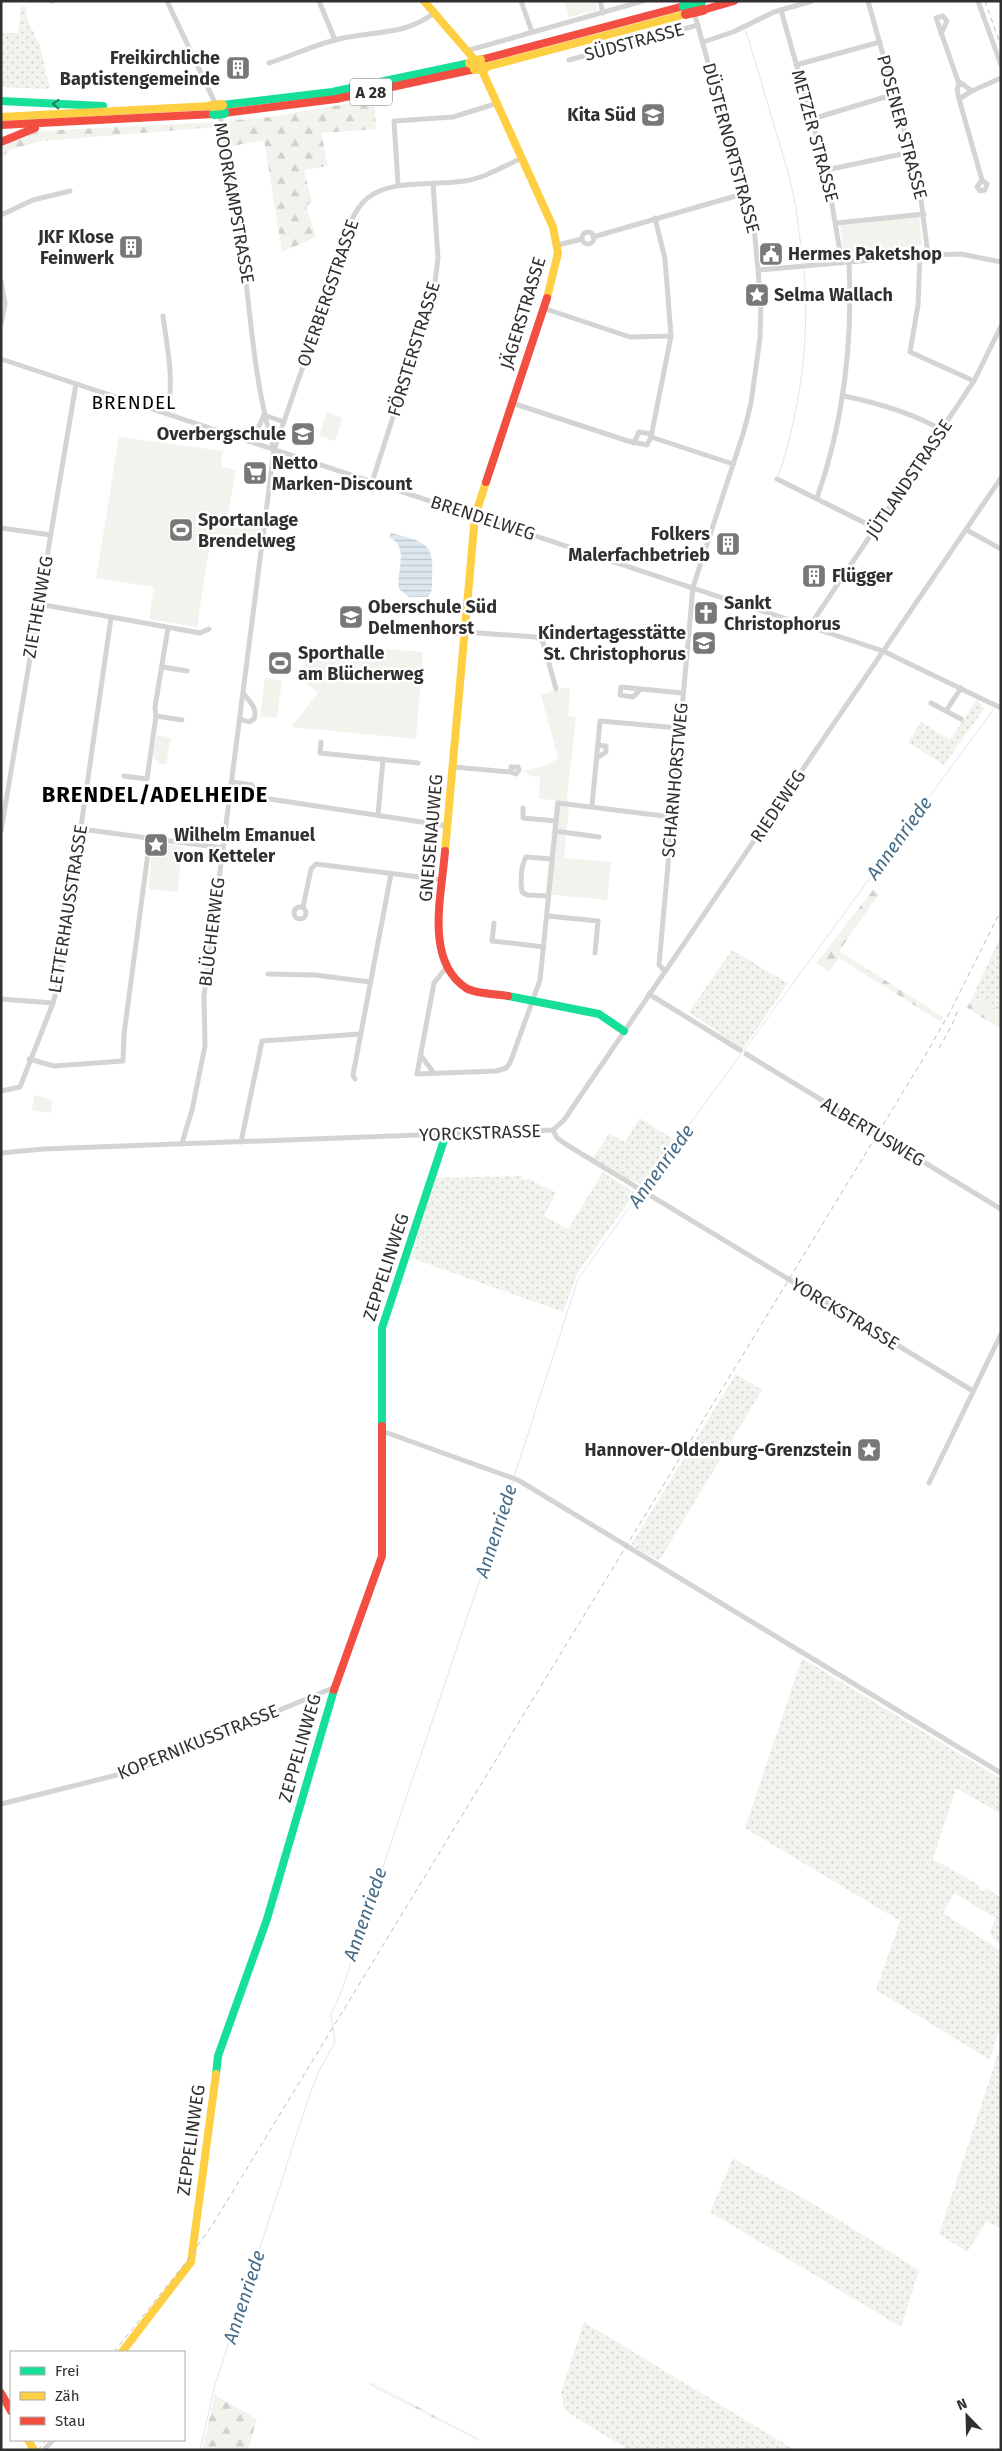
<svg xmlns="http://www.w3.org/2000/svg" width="1002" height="2451" viewBox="0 0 1002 2451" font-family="'Fira Sans',sans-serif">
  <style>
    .grass { fill: url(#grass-dots) }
    .forest { fill: url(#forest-firs) }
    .green { fill: #f1f4ed }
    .water { fill: url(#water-rules) }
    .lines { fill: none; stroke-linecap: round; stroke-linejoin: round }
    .stream { stroke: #dde7ef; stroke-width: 1 }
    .street { stroke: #d4d4d4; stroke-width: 5 }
    .fast { stroke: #16e098; stroke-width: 8 }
    .slow { stroke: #ffcf43; stroke-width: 8 }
    .jam { stroke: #f24e42; stroke-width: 8 }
    .rail { stroke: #bcbcbc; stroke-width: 1; stroke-dasharray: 5 4; stroke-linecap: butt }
    .fast-bridge { stroke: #16e098; stroke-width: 10 }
    .slow-bridge { stroke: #ffcf43; stroke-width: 10 }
    .jam-bridge { stroke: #f24e42; stroke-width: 10 }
    .oneway { stroke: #247f5f }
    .labels { text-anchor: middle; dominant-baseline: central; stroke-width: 5; stroke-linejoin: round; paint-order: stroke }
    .shield { fill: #fff; stroke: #6e6e6e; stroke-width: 1 }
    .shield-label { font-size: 16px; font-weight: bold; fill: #303030 }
    .street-label { font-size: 18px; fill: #303030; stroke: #fff }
    .poi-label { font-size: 18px; font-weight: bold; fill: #303030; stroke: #fff; text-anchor: start }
    .neighbourhood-label { font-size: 19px; letter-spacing: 1px; fill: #000; stroke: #fff }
    .water-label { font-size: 19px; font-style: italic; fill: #476c88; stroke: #fff }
    .district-label { font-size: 22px; font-weight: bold; letter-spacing: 1px; fill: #000; stroke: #fff }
  </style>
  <defs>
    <pattern id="grass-dots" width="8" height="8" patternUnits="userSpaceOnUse" patternTransform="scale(1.25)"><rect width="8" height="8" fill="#f1f4ed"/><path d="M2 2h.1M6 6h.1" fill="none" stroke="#cfd2cc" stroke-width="1.8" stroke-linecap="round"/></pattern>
    <pattern id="forest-firs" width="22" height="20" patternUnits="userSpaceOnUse" patternTransform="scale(1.25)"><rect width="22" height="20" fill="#f1f4ed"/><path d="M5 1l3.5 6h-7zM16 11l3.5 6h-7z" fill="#cfd2cc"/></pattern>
    <pattern id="water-rules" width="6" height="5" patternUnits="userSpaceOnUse" patternTransform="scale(1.25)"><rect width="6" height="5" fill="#dde7ef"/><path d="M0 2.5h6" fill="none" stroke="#bec6cd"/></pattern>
  </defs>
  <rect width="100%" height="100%" fill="#fff"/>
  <g class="grass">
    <path d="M21,5L26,7L27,19L40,46L50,89L1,87V33H18Z"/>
    <path d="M977,699L984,709L944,765L908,742L921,722L950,740Z"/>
    <path d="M1001,936V1007L996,1010L973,996Z"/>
    <path d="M732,950L788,983L743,1049L689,1012Z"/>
    <path d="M640,1118L674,1140L645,1187L592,1160L609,1134L625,1142Z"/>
    <path d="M603,1172L635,1193L578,1272L563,1312L411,1258L435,1178L522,1176L521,1179H530L556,1193L544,1216L568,1229Z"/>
    <path d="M736,1374L762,1390L659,1561L631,1545Z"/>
    <path d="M802,1658L1001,1779V1814L956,1788L933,1859L979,1885L978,1888L984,1891L986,1888L1001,1898V1945L993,1938L990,1931L996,1918L954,1893L943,1913L1001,1951V2023L990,2060L876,1990L900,1921L745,1828Z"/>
    <path d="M1001,2045V2229L987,2221L967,2252L939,2234Z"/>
    <path d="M733,2158L815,2205L919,2270L901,2327L710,2212Z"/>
    <path d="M584,2322L785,2444L794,2450H629L570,2414L564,2408L561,2392Z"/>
  </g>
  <g class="forest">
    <path d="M374,99L376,129L321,133L328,166L304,170L312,202L306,206L316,237L282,252L264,140L232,146L226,121L263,118Z"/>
    <path d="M216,122L217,127L42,141L10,150L1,158V149C11,139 27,134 40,131Z"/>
    <path d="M873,890L879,894L839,951L943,1017L941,1022L839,958L829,972L816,963Z"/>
    <path d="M973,996L996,1010L1001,1007V1029L967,1008Z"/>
    <path d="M370,2382L478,2438L481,2442L369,2385Z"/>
    <path d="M215,2395L257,2419L248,2450H202Z"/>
  </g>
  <g class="green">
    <path d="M565,1H597V10L569,17Z"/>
    <path d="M919,216L922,245L844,253L840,225Z"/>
    <path d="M327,412L343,418L335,441L319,436Z"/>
    <path d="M119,437L223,451L221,467L236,470L227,518L260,523L257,543L211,537L197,627L149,619L154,587L96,578Z"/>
    <path d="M356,646L423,652L416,739L291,727L318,693L302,680L306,650L355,655Z"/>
    <path d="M265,678L282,680L277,718L260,716Z"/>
    <path d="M564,688H570V692L568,716L576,717L567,799L569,808L564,858L611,862L607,900L545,894L555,800L539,799L540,777L531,776L524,771L548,765L558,758L541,695Z"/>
    <path d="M157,735L171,738L166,765L159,764L153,757Z"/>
    <path d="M158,843L183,847L177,892L149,889L152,847Z"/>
    <path d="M34,1095L52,1100L51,1113L32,1110Z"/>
  </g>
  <path class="water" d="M391,533C424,542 435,541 432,579C432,585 433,592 428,597H409L399,589C396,570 410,547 389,537Z"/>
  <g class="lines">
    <g class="stream">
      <path d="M746,31L788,172L796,207L803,263"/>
      <path d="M778,477C800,411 810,341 804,271"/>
      <path d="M999,700L1001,698"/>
      <path d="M643,1188L993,710"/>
      <path d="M514,1477L578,1279L641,1191"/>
      <path d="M200,2450L215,2385L310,2094L319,2071L335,2042L331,2014L340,1995L513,1481"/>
    </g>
    <g class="street">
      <path d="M51,1H53"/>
      <path d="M167,1L216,105"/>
      <path d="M319,1L335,40"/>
      <path d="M521,1L532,32"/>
      <path d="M600,1L603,13"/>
      <path d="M868,1L919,184L928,255"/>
      <path d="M978,1L1001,65"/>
      <path d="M781,10L826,170L842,263"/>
      <path d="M941,34L947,21L943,16L936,18L958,81L972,91L1001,78"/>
      <path d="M703,42L733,32L774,12L812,1"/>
      <path d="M466,51L643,1"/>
      <path d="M569,60L698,25"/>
      <path d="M269,63C291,56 312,46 335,40C371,30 403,37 434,13"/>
      <path d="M796,65L880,42"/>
      <path d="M958,81L959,85L957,89L959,99"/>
      <path d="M972,91L959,99L982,180L987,184L985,190L980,191L977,187L982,180"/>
      <path d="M219,113C225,131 227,150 231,169C249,261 247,360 274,450"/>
      <path d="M812,119L895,94"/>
      <path d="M826,170L912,152"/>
      <path d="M398,184L394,121L453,117L498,103"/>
      <path d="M1,215L33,200L70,191"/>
      <path d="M836,223L924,214"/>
      <circle cx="588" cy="238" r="6"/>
      <path d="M593,237L746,193"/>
      <path d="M558,245L582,239"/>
      <path d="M920,255L918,305L910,352L974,381"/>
      <path d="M759,270L928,255L961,254L1001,262"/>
      <path d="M1,281L5,304L1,324"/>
      <path d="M543,308L630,337L671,336"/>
      <path d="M163,316C167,347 175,382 167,413"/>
      <path d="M1,359L883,651L1001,708"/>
      <path d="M844,396C878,403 912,413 942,430"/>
      <path d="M512,403L628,441L647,445L651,437L733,464"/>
      <path d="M651,437L671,336L665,259L655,218"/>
      <path d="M248,441L255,435L264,415L284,422"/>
      <path d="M634,443L639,432L652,434"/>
      <path d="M777,479L875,528"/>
      <path d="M372,482L434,290L438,258L433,183"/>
      <path d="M817,498C844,421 853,344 849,262"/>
      <path d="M1,528L51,535"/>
      <path d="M967,530L1001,549"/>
      <path d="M39,604L200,633L209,629"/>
      <path d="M809,627L974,381L1001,326"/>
      <path d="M465,632L536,637L543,642L556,689"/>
      <path d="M163,667L187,671"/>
      <path d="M641,689L633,697L620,695L621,687L682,693"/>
      <path d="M931,703L961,719"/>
      <path d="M946,711L961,688"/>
      <path d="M156,716L182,720"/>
      <path d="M240,719L249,722L254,719C258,709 250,702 244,694"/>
      <path d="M321,742L320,753L418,763"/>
      <path d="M597,758L606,752V746L598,745"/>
      <path d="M453,767L511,772L516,774L519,770L518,767H511V772"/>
      <path d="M124,776L147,779L156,716L155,707L168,628"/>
      <path d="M232,782L252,785L256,793L263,798L448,826"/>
      <path d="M592,806L600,721L679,728"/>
      <path d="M523,808V818L556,821"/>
      <path d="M378,815L383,759"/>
      <path d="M81,829L223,848"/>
      <path d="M1,831L76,384"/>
      <path d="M555,831L599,837"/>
      <path d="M548,896L527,895L522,892C520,882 521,866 526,857L552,859"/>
      <circle cx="300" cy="913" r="6"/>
      <path d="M303,907L311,869L316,864L443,880"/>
      <path d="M548,916L598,921L595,953"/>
      <path d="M494,923L492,941L544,947"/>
      <path d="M446,968L434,983L417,1074L496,1071L506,1068L510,1063L540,980L558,803L672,817"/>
      <path d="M665,971L659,965L693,587L744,431L751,403L760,338L761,303L754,227L694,12"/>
      <path d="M268,974L315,975L370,982"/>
      <path d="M649,994L740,1050"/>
      <path d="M1,999L53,1003"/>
      <path d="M746,1054L1001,1209"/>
      <path d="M421,1056L434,1073"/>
      <path d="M29,1059L54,1066L123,1061L124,1034L150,838"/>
      <path d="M355,1079L353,1075L391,874"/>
      <path d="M1,1091L20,1087L53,1003L59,980L111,618"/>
      <path d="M553,1130L564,1120L1001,478"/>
      <path d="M553,1130L557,1138L567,1145L973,1391"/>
      <path d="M241,1142L262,1041L360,1034"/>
      <path d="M182,1143L192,1110L205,1046L204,996L274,450L343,251C356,170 404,189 465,181C485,178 504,166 522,158"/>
      <path d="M1,1153L43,1149L553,1130"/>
      <path d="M382,1431L518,1480L1001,1773"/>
      <path d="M929,1483L1001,1334"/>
      <path d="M1,1804L133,1771L335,1687"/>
      <path d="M44,2450L53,2440"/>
    </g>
    <g class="fast">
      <path d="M1,101L103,106"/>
      <path d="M222,105L332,92L470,63"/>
      <path d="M508,996L599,1014L624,1031"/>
      <path d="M382,1426V1328L446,1134"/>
      <path d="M216,2074L218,2056L267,1919L334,1690"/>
    </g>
    <g class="slow">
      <path d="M424,1L480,66L553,227L558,253L547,298"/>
      <path d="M486,67L686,14"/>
      <path d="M1,117L211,106"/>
      <path d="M445,851L475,516L486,482"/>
      <path d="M122,2352L191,2262L216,2074"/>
      <path d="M28,2440L34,2450"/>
    </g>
    <g class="jam">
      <path d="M703,10L734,1"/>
      <path d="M480,60L684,6"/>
      <path d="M224,113L336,99L475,69"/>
      <path d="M1,125L214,114"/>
      <path d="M1,142L35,128"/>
      <path d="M486,482L547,298"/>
      <path d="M445,851C442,894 424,960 466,988C476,994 496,994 508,996"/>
      <path d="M334,1690L382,1556V1426"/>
      <path d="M1,2393L11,2411"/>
    </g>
    <g class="rail">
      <path d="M985,1L1001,46"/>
      <path d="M939,1048L952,1025L958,1010"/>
      <path d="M114,2352L187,2261L213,2224L922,1061L950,1012L1001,910"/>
      <path d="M38,2450L46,2440"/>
    </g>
    <g class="fast-bridge">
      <path d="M684,6L701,2"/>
      <path d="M214,114L224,113"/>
    </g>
    <g class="slow-bridge">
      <path d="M470,63L480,60"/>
      <path d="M475,69L486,67"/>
      <path d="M211,106L222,105"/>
    </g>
    <path class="jam-bridge" d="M686,14L703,10"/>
  </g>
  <defs><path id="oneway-chevron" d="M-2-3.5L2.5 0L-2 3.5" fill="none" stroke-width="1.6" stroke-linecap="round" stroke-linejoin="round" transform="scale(1.25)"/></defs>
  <use class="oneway" href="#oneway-chevron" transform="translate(56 104) rotate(-178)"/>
  <defs>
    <symbol id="building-square" viewBox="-11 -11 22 22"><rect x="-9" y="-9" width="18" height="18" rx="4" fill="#787878" stroke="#fff"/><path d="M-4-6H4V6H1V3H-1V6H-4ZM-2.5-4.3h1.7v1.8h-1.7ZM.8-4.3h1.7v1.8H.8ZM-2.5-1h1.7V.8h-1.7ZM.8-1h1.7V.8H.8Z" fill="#fff"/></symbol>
    <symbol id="school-square" viewBox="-11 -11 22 22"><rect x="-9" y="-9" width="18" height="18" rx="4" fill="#787878" stroke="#fff"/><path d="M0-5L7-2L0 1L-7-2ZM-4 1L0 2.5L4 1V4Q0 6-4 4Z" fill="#fff"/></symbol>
    <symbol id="civic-square" viewBox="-11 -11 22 22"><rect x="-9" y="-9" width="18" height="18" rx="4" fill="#787878" stroke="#fff"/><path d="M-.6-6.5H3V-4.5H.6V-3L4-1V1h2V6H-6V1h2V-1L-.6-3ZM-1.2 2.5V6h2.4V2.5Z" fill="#fff"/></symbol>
    <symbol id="sight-square" viewBox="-11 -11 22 22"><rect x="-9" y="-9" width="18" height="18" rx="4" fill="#787878" stroke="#fff"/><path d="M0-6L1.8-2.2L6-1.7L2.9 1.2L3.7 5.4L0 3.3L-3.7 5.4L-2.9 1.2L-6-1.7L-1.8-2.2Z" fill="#fff"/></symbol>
    <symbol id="supermarket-square" viewBox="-11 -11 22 22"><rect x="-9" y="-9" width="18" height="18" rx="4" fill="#787878" stroke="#fff"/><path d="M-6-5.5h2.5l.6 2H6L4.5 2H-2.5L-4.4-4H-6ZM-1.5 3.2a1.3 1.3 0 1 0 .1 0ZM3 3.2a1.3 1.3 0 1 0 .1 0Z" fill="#fff"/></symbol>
    <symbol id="stadium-square" viewBox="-11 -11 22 22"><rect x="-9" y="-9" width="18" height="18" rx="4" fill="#787878" stroke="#fff"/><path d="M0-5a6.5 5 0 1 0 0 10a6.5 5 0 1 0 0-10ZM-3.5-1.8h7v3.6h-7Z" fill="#fff"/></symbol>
    <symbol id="church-square" viewBox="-11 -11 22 22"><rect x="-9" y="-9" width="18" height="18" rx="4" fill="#787878" stroke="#fff"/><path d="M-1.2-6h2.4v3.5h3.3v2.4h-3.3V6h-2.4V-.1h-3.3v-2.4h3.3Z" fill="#fff"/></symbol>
  </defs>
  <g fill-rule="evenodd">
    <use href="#building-square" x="224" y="54" width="28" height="28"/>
    <use href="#school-square" x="639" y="101" width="28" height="28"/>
    <use href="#building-square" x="117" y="233" width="28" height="28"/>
    <use href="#civic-square" x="757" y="240" width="28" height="28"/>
    <use href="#sight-square" x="743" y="281" width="28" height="28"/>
    <use href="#school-square" x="289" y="420" width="28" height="28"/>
    <use href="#supermarket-square" x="241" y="459" width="28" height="28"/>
    <use href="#stadium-square" x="167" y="516" width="28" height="28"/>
    <use href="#building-square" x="714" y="530" width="28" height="28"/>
    <use href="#building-square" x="800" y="562" width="28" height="28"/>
    <use href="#church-square" x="692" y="599" width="28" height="28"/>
    <use href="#school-square" x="337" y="603" width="28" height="28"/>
    <use href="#school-square" x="690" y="629" width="28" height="28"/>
    <use href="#stadium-square" x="266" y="649" width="28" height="28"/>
    <use href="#sight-square" x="142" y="831" width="28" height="28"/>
    <use href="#sight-square" x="855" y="1436" width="28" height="28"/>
  </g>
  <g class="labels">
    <rect class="shield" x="350" y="78.5" width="42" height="27" rx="4"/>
    <g class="shield-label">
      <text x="371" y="92">A 28</text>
    </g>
    <g class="street-label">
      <text transform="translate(634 42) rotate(-15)">SÜDSTRASSE</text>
      <text transform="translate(902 127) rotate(75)">POSENER STRASSE</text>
      <text transform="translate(815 136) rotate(75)">METZER STRASSE</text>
      <text transform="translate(731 148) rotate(75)">DÜSTERNORTSTRASSE</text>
      <text transform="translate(234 203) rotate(80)">MOORKAMPSTRASSE</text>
      <text transform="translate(328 293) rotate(-71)">OVERBERGSTRASSE</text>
      <text transform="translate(523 313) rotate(-73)">JÄGERSTRASSE</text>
      <text transform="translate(414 349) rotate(-73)">FÖRSTERSTRASSE</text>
      <text transform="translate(909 479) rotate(-56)">JÜTLANDSTRASSE</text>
      <text transform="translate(483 518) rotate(18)">BRENDELWEG</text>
      <text transform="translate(38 607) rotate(-80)">ZIETHENWEG</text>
      <text transform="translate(675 780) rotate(-85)">SCHARNHORSTWEG</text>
      <text transform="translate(778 806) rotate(-56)">RIEDEWEG</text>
      <text transform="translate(431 838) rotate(-85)">GNEISENAUWEG</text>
      <text transform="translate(68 909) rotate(-81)">LETTERHAUSSTRASSE</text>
      <text transform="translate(212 932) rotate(-83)">BLÜCHERWEG</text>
      <text transform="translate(873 1132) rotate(31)">ALBERTUSWEG</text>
      <text transform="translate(480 1133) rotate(-2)">YORCKSTRASSE</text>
      <text transform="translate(386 1267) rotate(-72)">ZEPPELINWEG</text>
      <text transform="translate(845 1314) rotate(31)">YORCKSTRASSE</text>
      <text transform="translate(198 1742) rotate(-22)">KOPERNIKUSSTRASSE</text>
      <text transform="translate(300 1748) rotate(-74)">ZEPPELINWEG</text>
      <text transform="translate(191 2140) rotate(-82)">ZEPPELINWEG</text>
    </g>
    <g class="poi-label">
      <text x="220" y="58" text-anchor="end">Freikirchliche<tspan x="220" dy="21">Baptistengemeinde</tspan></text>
      <text x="636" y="115" text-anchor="end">Kita Süd</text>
      <text x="114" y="237" text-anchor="end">JKF Klose<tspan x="114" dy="21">Feinwerk</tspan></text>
      <text x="788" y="254">Hermes Paketshop</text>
      <text x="774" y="295">Selma Wallach</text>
      <text x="286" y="434" text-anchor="end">Overbergschule</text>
      <text x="272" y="463">Netto<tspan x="272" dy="21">Marken-Discount</tspan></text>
      <text x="198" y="520">Sportanlage<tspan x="198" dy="21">Brendelweg</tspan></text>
      <text x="710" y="534" text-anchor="end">Folkers<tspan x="710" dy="21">Malerfachbetrieb</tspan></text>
      <text x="832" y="576">Flügger</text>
      <text x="724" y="603">Sankt<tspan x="724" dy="21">Christophorus</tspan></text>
      <text x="368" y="607">Oberschule Süd<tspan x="368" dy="21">Delmenhorst</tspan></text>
      <text x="686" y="633" text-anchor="end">Kindertagesstätte<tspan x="686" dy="21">St. Christophorus</tspan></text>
      <text x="298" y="653">Sporthalle<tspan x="298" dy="21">am Blücherweg</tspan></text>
      <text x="174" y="835">Wilhelm Emanuel<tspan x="174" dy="21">von Ketteler</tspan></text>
      <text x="852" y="1450" text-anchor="end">Hannover-Oldenburg-Grenzstein</text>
    </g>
    <g class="neighbourhood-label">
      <text x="134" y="402">BRENDEL</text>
    </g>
    <g class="water-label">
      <text transform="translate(899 838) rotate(-54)">Annenriede</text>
      <text transform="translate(661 1166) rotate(-54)">Annenriede</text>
      <text transform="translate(496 1531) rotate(-72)">Annenriede</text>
      <text transform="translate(365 1914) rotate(-71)">Annenriede</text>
      <text transform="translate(244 2297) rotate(-72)">Annenriede</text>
    </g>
    <g class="district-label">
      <text x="155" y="794">BRENDEL/ADELHEIDE</text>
    </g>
  </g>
  <rect width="1002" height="2451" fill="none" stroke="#303030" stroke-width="5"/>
  <rect x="10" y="2351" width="175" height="90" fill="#ffffff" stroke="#acacac"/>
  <rect x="20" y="2367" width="25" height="8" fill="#16e098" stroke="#acacac"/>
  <text x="55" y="2376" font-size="15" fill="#303030">Frei</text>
  <rect x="20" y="2392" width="25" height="8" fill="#ffcf43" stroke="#acacac"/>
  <text x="55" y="2401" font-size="15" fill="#303030">Zäh</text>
  <rect x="20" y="2417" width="25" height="8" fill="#f24e42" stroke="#acacac"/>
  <text x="55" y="2426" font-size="15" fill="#303030">Stau</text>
  <g transform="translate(967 2416) rotate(337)" stroke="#ffffff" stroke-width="4" paint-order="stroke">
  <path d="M0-4L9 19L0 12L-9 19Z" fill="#303030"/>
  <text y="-8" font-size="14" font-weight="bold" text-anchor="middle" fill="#303030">N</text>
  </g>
</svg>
